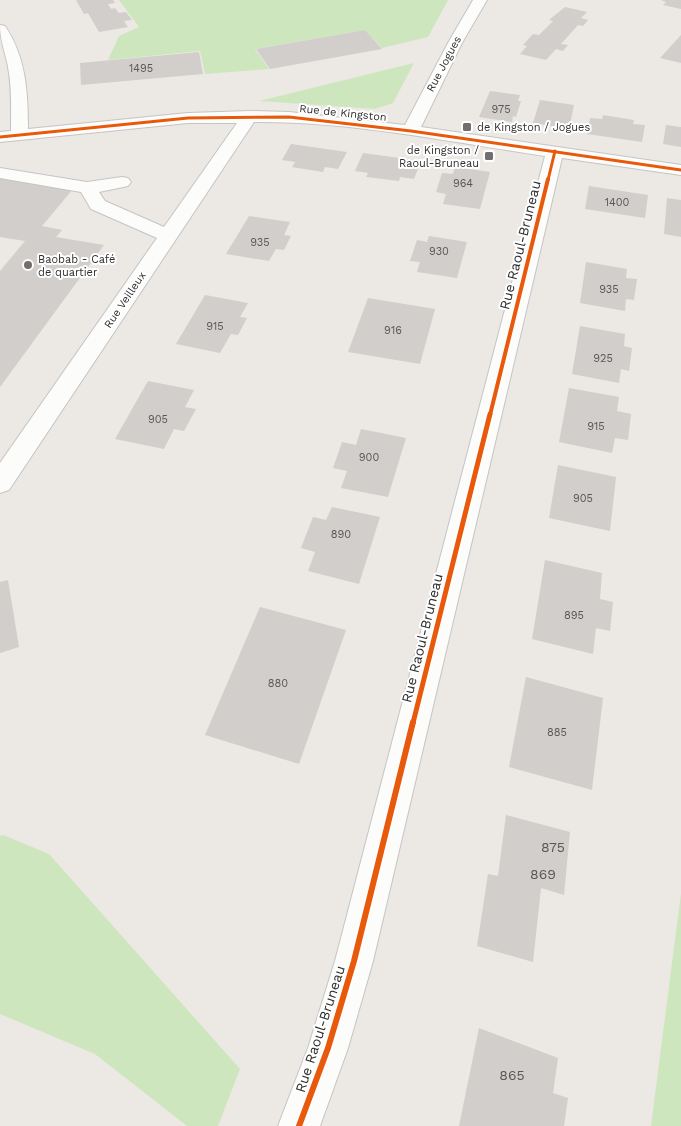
<svg xmlns="http://www.w3.org/2000/svg" width="681" height="1126" viewBox="0 0 681 1126" font-family="'Work Sans',sans-serif">
  <style>
    .green { fill: #cee6be }
    .building { fill: #d1cecb }
    .lines { fill: none; stroke-linecap: round; stroke-linejoin: round }
    .minor-casing { stroke: #c5c4c5; stroke-width: 2 }
    .minor { fill: #fcfcfb; fill-rule: evenodd }
    .cycleway-far3-casing { stroke: #fff; stroke-width: 5 }
    .cycleway-far2-casing { stroke: #fff; stroke-width: 6 }
    .cycleway-far1-casing { stroke: #fff; stroke-width: 8 }
    .cycleway-casing { stroke: #fff; stroke-width: 9 }
    .cycleway-far3 { stroke: #e8590c; stroke-width: 3 }
    .cycleway-far2 { stroke: #e8590c; stroke-width: 4 }
    .cycleway-far1 { stroke: #e8590c; stroke-width: 5 }
    .cycleway { stroke: #e8590c; stroke-width: 6 }
    .poi-dot { fill: #706f6e; stroke: #fff; stroke-width: 2 }
    .labels { text-anchor: middle; dominant-baseline: central; stroke-width: 4; stroke-linejoin: round; paint-order: stroke }
    .far-street-label { font-size: 11px; fill: #2e2e2e; stroke: #fff }
    .number-label { font-size: 11px; fill: #585857 }
    .far-poi-label { font-size: 11px; fill: #2e2e2e; stroke: #fff; text-anchor: start }
    .street-label { font-size: 14px; fill: #2e2e2e; stroke: #fff }
    .near-number-label { font-size: 14px; fill: #585857 }
  </style>
  <rect width="100%" height="100%" fill="#ece8e4"/>
  <g class="green">
    <path d="M119,0H448L428,37L382,48L365,30L255,49L269,69L205,74L200,51L108,60L119,36L139,27Z"/>
    <path d="M414,63L393,103L375,109L259,101Z"/>
    <path d="M3,835L49,854L240,1069L218,1126H187L95,1054L0,1014V836Z"/>
    <path d="M681,893V1126H651Z"/>
  </g>
  <g class="building">
    <path d="M76,0H113L115,3L108,4L111,9L115,8L119,13L126,12L132,20L124,21L128,27L99,32L88,13L84,14Z"/>
    <path d="M661,0H681V9L663,5L666,2Z"/>
    <path d="M565,7L587,12L581,18L588,20L583,26L578,25L561,44L568,45L563,51L556,49L546,60L520,54L527,46L523,45L533,34L539,35L553,21L549,20Z"/>
    <path d="M365,30L382,49L270,69L256,49Z"/>
    <path d="M681,35V63L660,58Z"/>
    <path d="M199,52L203,74L81,85L80,63Z"/>
    <path d="M490,91L520,95L518,101H521L516,117L513,116L512,122L479,117Z"/>
    <path d="M540,100L574,105L569,129L533,123Z"/>
    <path d="M603,115L634,120L633,124L645,125L642,142L587,134L590,118L602,119Z"/>
    <path d="M666,125L681,127V147L663,144Z"/>
    <path d="M291,144L347,152L338,169L325,167L323,172L292,167L295,162L282,160Z"/>
    <path d="M363,153L421,161L414,179L400,177L399,181L366,177L368,173L355,171Z"/>
    <path d="M455,167L490,172L480,209L443,204L446,194L436,192L442,173L453,174Z"/>
    <path d="M0,178L73,189L42,226L62,230L56,237L104,245L0,387V271L25,241L0,237Z"/>
    <path d="M589,186L648,195L645,218L585,209Z"/>
    <path d="M667,198L681,200V237L664,234Z"/>
    <path d="M249,216L290,222L284,235L291,236L284,250L276,249L269,261L226,254Z"/>
    <path d="M429,236L467,242L457,278L417,272L420,262L410,261L417,240L427,242Z"/>
    <path d="M586,262L627,269L626,278L637,279L634,300L626,299L625,311L580,303Z"/>
    <path d="M205,295L248,303L240,317L247,318L238,335L231,334L220,353L176,344Z"/>
    <path d="M368,298L435,309L420,364L348,352Z"/>
    <path d="M580,326L625,334L624,346L632,348L629,371L621,369L619,383L572,374Z"/>
    <path d="M148,381L194,390L185,407L196,409L184,431L174,429L164,449L115,439Z"/>
    <path d="M569,388L619,397L617,411L631,414L628,440L615,438L612,453L559,442Z"/>
    <path d="M361,429L406,438L388,497L341,488L347,471L333,468L342,442L356,445Z"/>
    <path d="M558,465L616,477L610,531L549,518Z"/>
    <path d="M332,507L380,517L359,584L308,571L315,552L301,548L313,517L326,520Z"/>
    <path d="M545,560L602,573L600,599L613,602L610,631L596,628L593,654L532,639Z"/>
    <path d="M8,580L19,647L0,653V582Z"/>
    <path d="M260,607L346,630L299,764L205,735Z"/>
    <path d="M526,677L603,698L592,790L509,767Z"/>
    <path d="M506,815L570,832L564,895L541,888L533,962L477,946L488,874L498,876Z"/>
    <path d="M479,1028L558,1058L553,1093L568,1098L564,1126H459Z"/>
  </g>
  <g class="lines">
    <defs>
      <path id="minor" d="M473,0H487L462,43L421,127L681,165V175L562,158L373,961L348,1048L320,1126H278L308,1048L335,961L545,156C451,142 349,121 254,122L9,490L0,493V463L157,238L91,209L81,192L0,178V168L87,182L122,177L128,178L131,182L128,186L99,192L105,201L164,227L237,123H188L0,142V132L11,131C11,110 12,88 8,67C5,51 0,41 0,25L5,26C26,57 28,92 28,129L188,113L250,111L289,112L405,125L448,43Z"/>
    </defs>
    <use href="#minor" class="minor-casing"/>
    <use href="#minor" class="minor"/>
    <defs>
      <g id="cycleway-far3">
        <path d="M0,137L188,118L289,117L411,131L681,170"/>
        <path d="M548,180L555,151"/>
      </g>
      <path id="cycleway-far2" d="M490,415L548,179"/>
      <path id="cycleway-far1" d="M413,723L490,414"/>
      <path id="cycleway" d="M299,1126L328,1048L354,961L413,722"/>
    </defs>
    <use href="#cycleway-far3" class="cycleway-far3-casing"/>
    <use href="#cycleway-far2" class="cycleway-far2-casing"/>
    <use href="#cycleway-far1" class="cycleway-far1-casing"/>
    <use href="#cycleway" class="cycleway-casing"/>
    <use href="#cycleway-far3" class="cycleway-far3"/>
    <use href="#cycleway-far2" class="cycleway-far2"/>
    <use href="#cycleway-far1" class="cycleway-far1"/>
    <use href="#cycleway" class="cycleway"/>
  </g>
  <g class="poi-dot">
    <rect x="462" y="122" width="10" height="10" rx="2.5"/>
    <rect x="484" y="151" width="10" height="10" rx="2.5"/>
    <circle cx="28" cy="265" r="5"/>
  </g>
  <g class="labels">
    <g class="far-street-label">
      <text transform="translate(444 64) rotate(-62)">Rue Jogues</text>
      <text transform="translate(343 113) rotate(6)">Rue de Kingston</text>
      <text transform="translate(125 300) rotate(-56)">Rue Veilleux</text>
    </g>
    <g class="number-label">
      <text x="141" y="68">1495</text>
      <text x="501" y="109">975</text>
      <text x="463" y="183">964</text>
      <text x="617" y="202">1400</text>
      <text x="260" y="242">935</text>
      <text x="439" y="251">930</text>
      <text x="609" y="289">935</text>
      <text x="215" y="326">915</text>
      <text x="393" y="330">916</text>
      <text x="603" y="358">925</text>
      <text x="158" y="419">905</text>
      <text x="596" y="426">915</text>
      <text x="369" y="457">900</text>
      <text x="583" y="498">905</text>
      <text x="341" y="534">890</text>
      <text x="574" y="615">895</text>
      <text x="278" y="683">880</text>
      <text x="557" y="732">885</text>
    </g>
    <g class="far-poi-label">
      <text x="477" y="127">de Kingston / Jogues</text>
      <text x="479" y="150" text-anchor="end">de Kingston /<tspan x="479" dy="13">Raoul-Bruneau</tspan></text>
      <text x="38" y="259">Baobab - Café<tspan x="38" dy="13">de quartier</tspan></text>
    </g>
    <g class="street-label">
      <text transform="translate(520 245) rotate(-76)">Rue Raoul-Bruneau</text>
      <text transform="translate(422 638) rotate(-76)">Rue Raoul-Bruneau</text>
      <text transform="translate(320 1029) rotate(-72)">Rue Raoul-Bruneau</text>
    </g>
    <g class="near-number-label">
      <text x="553" y="847">875</text>
      <text x="543" y="874">869</text>
      <text x="512" y="1075">865</text>
    </g>
  </g>
</svg>
